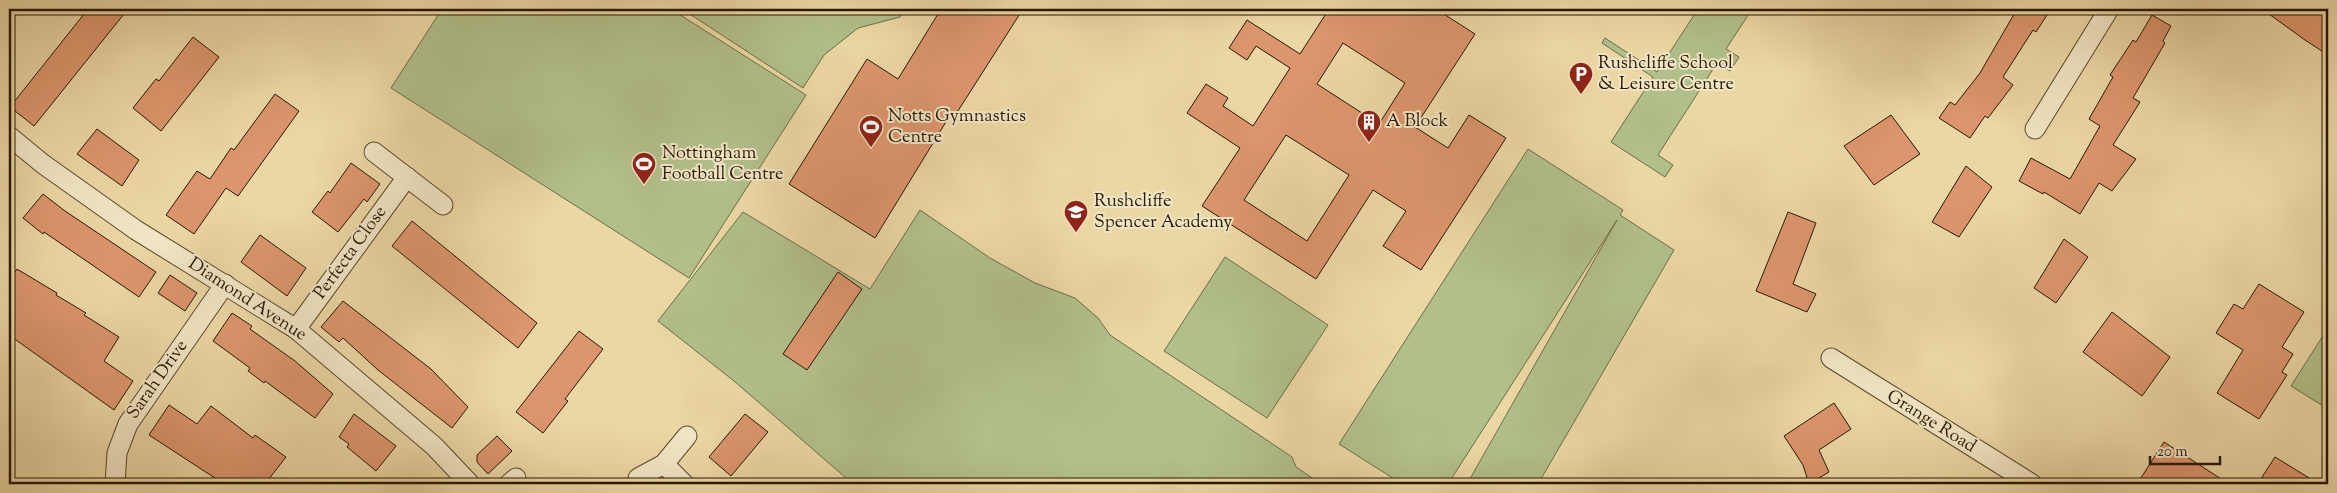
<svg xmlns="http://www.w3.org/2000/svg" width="2337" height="493" viewBox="0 0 2337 493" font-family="'Sorts Mill Goudy',serif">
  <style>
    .green { fill: #b1bf8a; stroke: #6c6c48 }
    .building { fill: #dc956c; stroke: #281807; fill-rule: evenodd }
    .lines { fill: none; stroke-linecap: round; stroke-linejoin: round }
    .street-casing { stroke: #59482e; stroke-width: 21 }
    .street { stroke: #f2e5c4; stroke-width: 19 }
    .labels { text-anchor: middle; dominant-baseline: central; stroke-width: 4; stroke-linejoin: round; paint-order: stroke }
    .poi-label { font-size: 18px; fill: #281807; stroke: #f2e5c4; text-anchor: start }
    .street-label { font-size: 18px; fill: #281807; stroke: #f2e5c4 }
  </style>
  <rect width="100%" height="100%" fill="#ebd7a4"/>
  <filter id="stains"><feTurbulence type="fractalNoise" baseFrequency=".004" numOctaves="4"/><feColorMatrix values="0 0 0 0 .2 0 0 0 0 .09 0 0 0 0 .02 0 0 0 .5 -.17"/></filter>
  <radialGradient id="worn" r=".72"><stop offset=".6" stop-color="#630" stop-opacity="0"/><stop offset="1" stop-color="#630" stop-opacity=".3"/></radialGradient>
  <g class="green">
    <path d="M442,9H671L806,95L689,278L391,88Z"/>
    <path d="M682,9H898L904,12L900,17L858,28L824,55L803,88Z"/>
    <path d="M1698,9H1752L1726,49L1739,57L1730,71L1717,63L1658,155L1673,165L1665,177L1611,142L1653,77L1602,43L1605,38L1657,72Z"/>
    <path d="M1528,149L1623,210L1620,215L1674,250L1538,484H1467L1617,220L1448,484H1402L1339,444Z"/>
    <path d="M920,210L990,258L1035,283L1075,298L1098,318L1110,335L1292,457L1296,467L1321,484H853L734,381L658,321L743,212L870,289Z"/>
    <path d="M1225,257L1328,325L1267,418L1164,351Z"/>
    <path d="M2326,331L2328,332V409L2291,386Z"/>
  </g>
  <g class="building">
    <path d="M88,9H128L34,126L10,107Z"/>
    <path d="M941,9H1023L956,114L952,112L875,238L789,184L867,59L898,79Z"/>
    <path d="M1329,9H1436L1475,34L1415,127L1448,148L1469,115L1506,138L1421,270L1383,246L1406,211L1373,190L1316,279L1202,206L1240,148L1187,113L1206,84L1228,98L1223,106L1253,126L1290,68L1256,46L1247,60L1229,48L1247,20L1300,54ZM1343,43L1405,83L1379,124L1317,84ZM1286,135L1349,175L1307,241L1244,200Z"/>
    <path d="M2017,9H2051L2036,32L2033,30L2003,77L2013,85L1988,118L1985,116L1970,138L1939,118L1950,102L1955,105L1980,73Z"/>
    <path d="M2262,9H2328V55L2305,40Z"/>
    <path d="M2152,15L2171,26L2163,41L2165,43L2133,98L2140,102L2113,145L2136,159L2112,191L2099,183L2080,214L2044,192L2043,194L2019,181L2031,158L2070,179L2100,126L2089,119L2113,77L2110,75L2133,40L2136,42Z"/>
    <path d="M193,37L219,57L161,131L133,108L156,79L159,81Z"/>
    <path d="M275,94L299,111L238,196L226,188L194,234L166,215L197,171L210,179L231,148L234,150Z"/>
    <path d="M1891,115L1920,154L1874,185L1844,146Z"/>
    <path d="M97,129L139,160L122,186L77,154Z"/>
    <path d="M351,163L380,184L367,202L364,199L338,232L312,212L328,191L330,193Z"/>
    <path d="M1966,166L1992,187L1959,237L1932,222Z"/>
    <path d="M43,194L65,211L156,272L139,297L44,232L43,234L23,218Z"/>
    <path d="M1788,212L1816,223L1793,284L1816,294L1807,312L1756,291Z"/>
    <path d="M412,221L537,323L518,348L392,246Z"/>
    <path d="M260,235L306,268L287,296L241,262Z"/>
    <path d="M2064,239L2088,257L2056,303L2034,288Z"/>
    <path d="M17,269L57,293L56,295L86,313L84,315L119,337L104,361L133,381L114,410L9,335V281Z"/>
    <path d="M838,272L862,289L807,370L783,354Z"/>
    <path d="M170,275L197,293L185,311L158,293Z"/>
    <path d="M2259,284L2304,312L2282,347L2293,354L2282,372L2287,375L2259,419L2217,393L2243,350L2216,333L2234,304L2243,309Z"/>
    <path d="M343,301L431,369L468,407L452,428L378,370L343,338L339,342L321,327Z"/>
    <path d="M2112,312L2170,357L2142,396L2083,352Z"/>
    <path d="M232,313L252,326L250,329L295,361L333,394L315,418L265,381L264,383L248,371L250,368L213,341Z"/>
    <path d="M579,331L603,349L565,399L568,401L543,433L516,412Z"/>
    <path d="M1834,403L1851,429L1819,450L1829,472L1809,484L1803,465L1784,436Z"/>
    <path d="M169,405L197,424L211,406L253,438L255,435L286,457L265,484H224L149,435Z"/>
    <path d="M354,414L396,446L376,471L347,447L349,444L339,437Z"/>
    <path d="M745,414L768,432L731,476L709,457Z"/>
    <path d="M497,436L512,451L488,474L477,462V455Z"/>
    <path d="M2164,442L2229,484H2137Z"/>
    <path d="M2275,457L2319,484H2273L2262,477Z"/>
  </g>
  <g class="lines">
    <defs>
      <g id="street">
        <path d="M2035,129L2109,9"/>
        <path d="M9,136L43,164L136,230L296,329L434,446L470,484"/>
        <path d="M374,152L443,205"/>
        <path d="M296,329L407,177"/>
        <path d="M1831,358L2032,484"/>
        <path d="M664,464L684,484"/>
        <path d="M638,478L664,464L687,436"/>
        <path d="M115,484L117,453L128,424L225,284"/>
        <path d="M509,484L516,478"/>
      </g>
    </defs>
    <use href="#street" class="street-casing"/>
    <use href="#street" class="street"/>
  </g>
  <defs>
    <symbol id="parking-pin" viewBox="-11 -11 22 30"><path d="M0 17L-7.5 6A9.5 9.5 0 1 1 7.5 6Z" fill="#8f2418" stroke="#f2e5c4"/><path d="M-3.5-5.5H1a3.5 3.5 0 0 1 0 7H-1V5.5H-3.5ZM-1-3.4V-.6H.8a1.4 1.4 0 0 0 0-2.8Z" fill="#fff"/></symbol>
    <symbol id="building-pin" viewBox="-11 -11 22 30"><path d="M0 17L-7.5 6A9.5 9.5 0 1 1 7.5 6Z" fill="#8f2418" stroke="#f2e5c4"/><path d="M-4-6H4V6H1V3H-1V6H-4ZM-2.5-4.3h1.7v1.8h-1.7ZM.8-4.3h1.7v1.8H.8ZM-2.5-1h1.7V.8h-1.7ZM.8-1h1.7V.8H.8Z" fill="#fff"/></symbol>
    <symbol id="stadium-pin" viewBox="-11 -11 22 30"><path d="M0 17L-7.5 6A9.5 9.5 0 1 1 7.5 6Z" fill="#8f2418" stroke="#f2e5c4"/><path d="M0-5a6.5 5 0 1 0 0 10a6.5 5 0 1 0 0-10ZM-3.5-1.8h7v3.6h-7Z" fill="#fff"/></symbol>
    <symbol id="school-pin" viewBox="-11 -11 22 30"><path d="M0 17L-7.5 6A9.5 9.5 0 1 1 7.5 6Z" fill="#8f2418" stroke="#f2e5c4"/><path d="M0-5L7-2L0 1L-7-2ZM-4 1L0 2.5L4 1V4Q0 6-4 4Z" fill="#fff"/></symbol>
  </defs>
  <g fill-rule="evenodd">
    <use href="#parking-pin" x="1567" y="60" width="28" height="38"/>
    <use href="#building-pin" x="1355" y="108" width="28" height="38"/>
    <use href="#stadium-pin" x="857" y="113" width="28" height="38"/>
    <use href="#stadium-pin" x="630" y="150" width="28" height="38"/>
    <use href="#school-pin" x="1062" y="198" width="28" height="38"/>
  </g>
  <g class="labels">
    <g class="poi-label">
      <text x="1598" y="64">Rushcliffe School<tspan x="1598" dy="21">&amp; Leisure Centre</tspan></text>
      <text x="888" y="117">Notts Gymnastics<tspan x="888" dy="21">Centre</tspan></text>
      <text x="1386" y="122">A Block</text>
      <text x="662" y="154">Nottingham<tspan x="662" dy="21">Football Centre</tspan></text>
      <text x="1094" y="202">Rushcliffe<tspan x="1094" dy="21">Spencer Academy</tspan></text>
    </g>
    <g class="street-label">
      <text transform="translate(351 253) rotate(-54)">Perfecta Close</text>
      <text transform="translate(247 300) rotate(33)">Diamond Avenue</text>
      <text transform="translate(158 380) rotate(-55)">Sarah Drive</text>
      <text transform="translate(1931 422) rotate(32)">Grange Road</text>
    </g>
  </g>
  <rect width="2337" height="493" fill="none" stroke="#ebd7a4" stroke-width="30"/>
  <rect x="10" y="10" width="2317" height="473" fill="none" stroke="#281807" stroke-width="2.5"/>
  <rect x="15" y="15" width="2307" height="463" fill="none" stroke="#281807"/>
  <path d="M2150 456v8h70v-8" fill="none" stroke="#281807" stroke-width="2.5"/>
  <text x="2157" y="456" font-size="15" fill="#281807" stroke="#f2e5c4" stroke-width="4" paint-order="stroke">20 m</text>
  <rect width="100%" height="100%" filter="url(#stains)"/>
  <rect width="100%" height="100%" fill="url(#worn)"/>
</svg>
